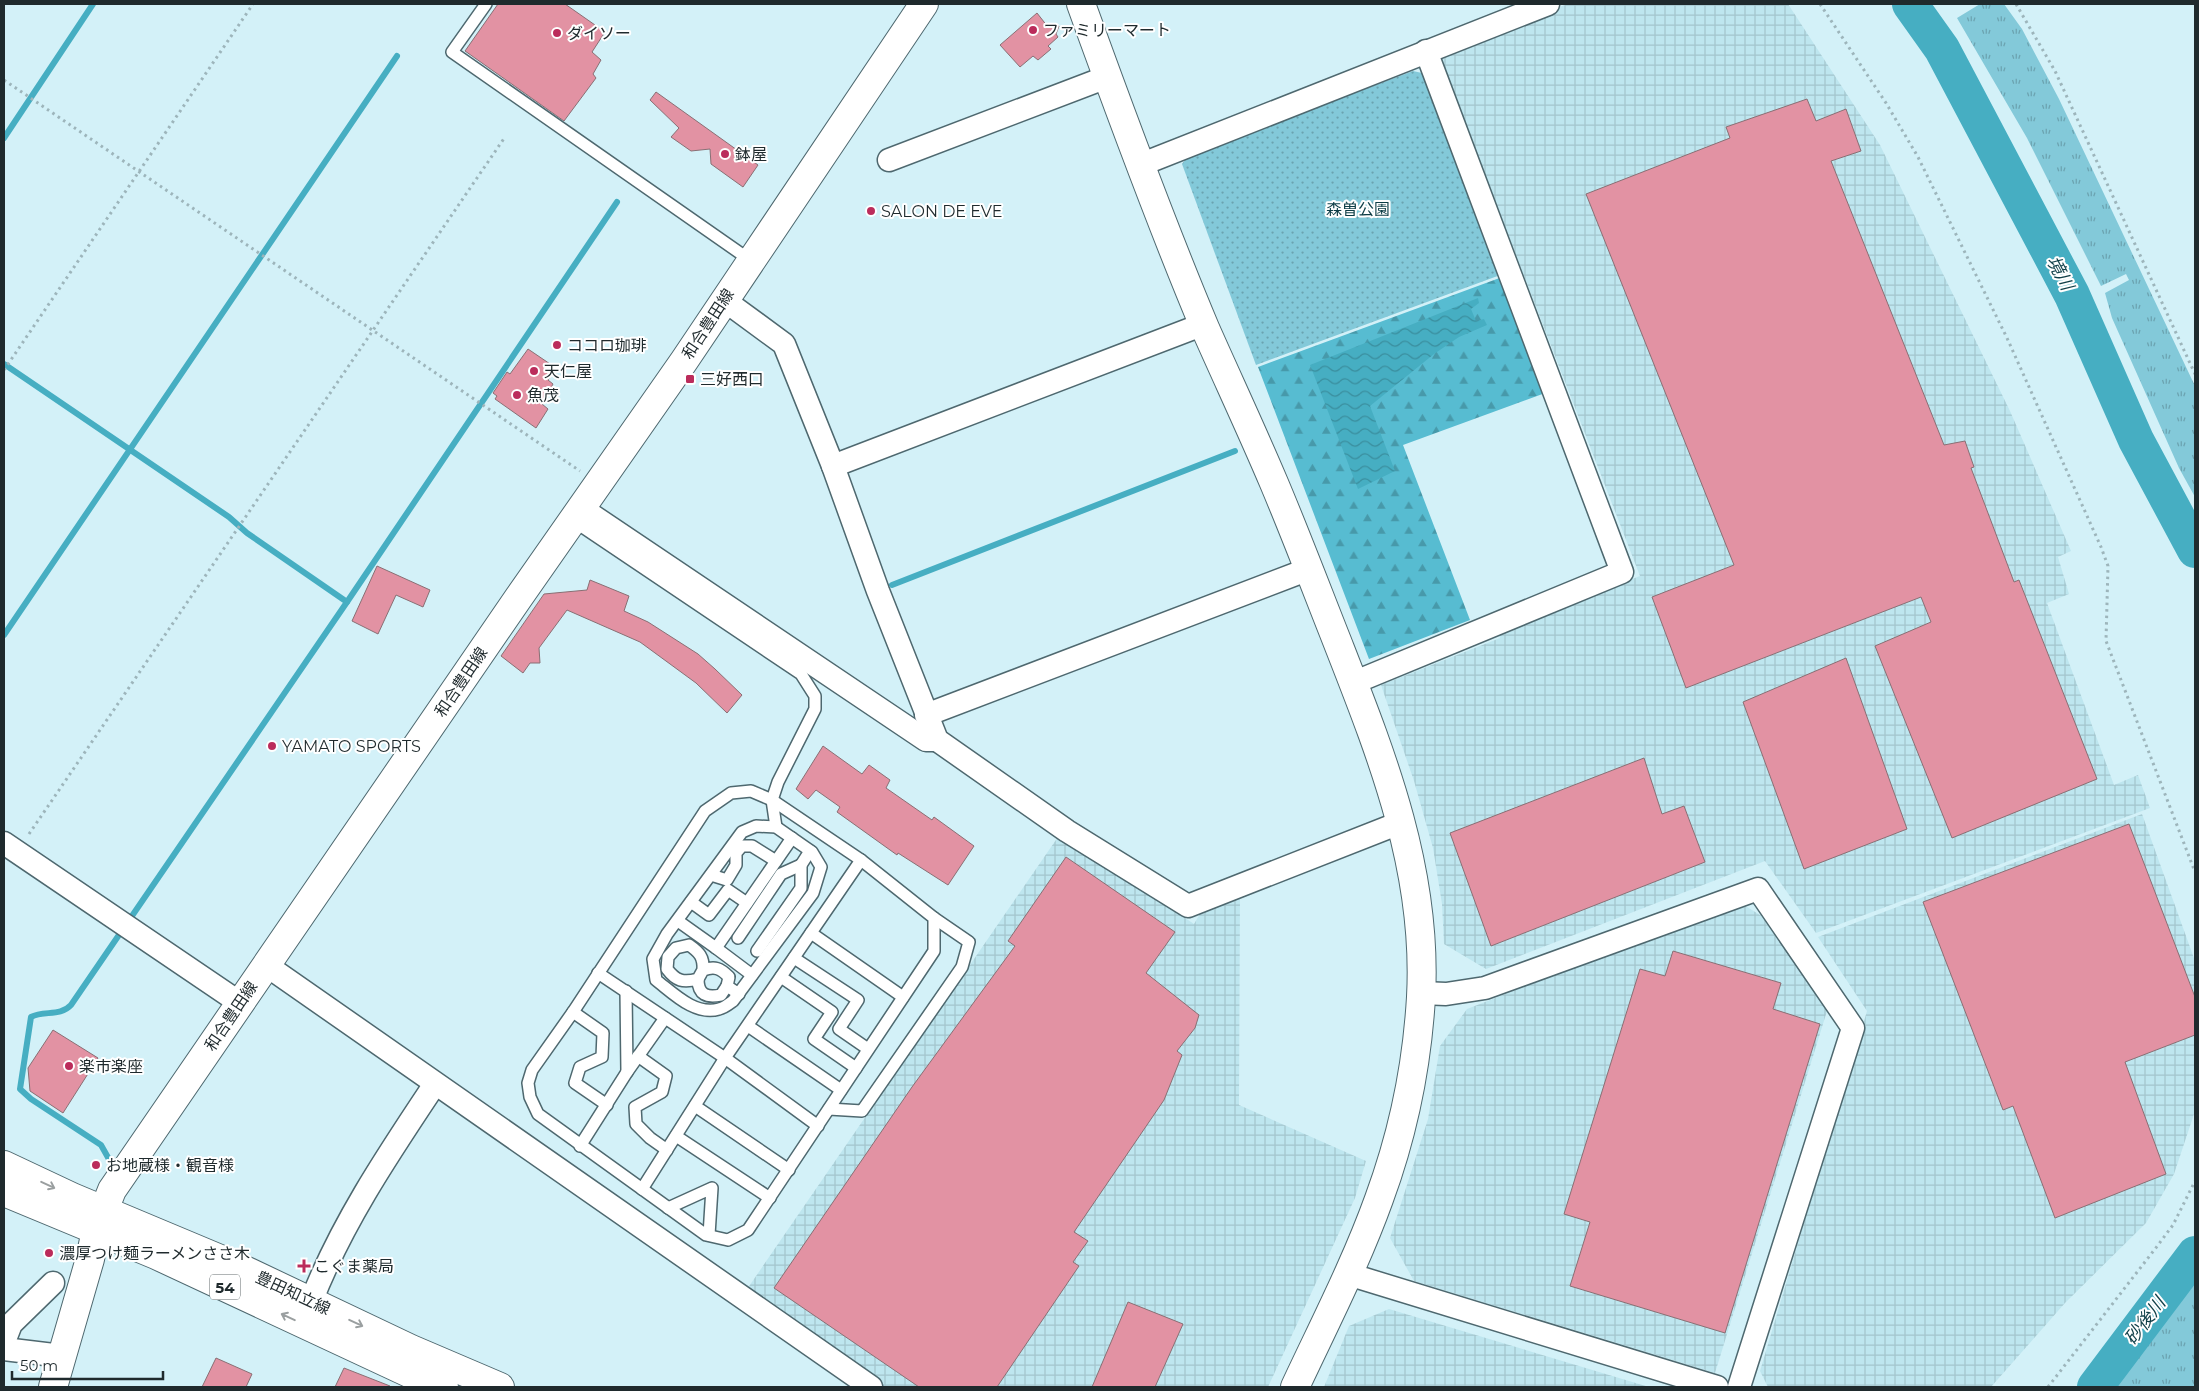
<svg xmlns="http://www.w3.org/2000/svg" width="2199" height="1391" viewBox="0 0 2199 1391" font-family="Montserrat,'Noto Sans JP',sans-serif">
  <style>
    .industrial { fill: url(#industrial-grid) }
    .grass { fill: url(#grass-tufts) }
    .forest { fill: url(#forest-firs) }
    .park { fill: url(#park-dots) }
    .water { fill: url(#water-waves) }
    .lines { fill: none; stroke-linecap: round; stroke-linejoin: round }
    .stream { stroke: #46aec2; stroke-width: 6 }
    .river { stroke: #46aec2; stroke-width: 36 }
    .building { fill: #e292a3; stroke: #896f74 }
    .service-casing { stroke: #4e686f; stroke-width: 14 }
    .minor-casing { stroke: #4e686f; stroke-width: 25 }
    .tertiary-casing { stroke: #4e686f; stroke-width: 30 }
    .secondary-casing { stroke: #4e686f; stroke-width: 30 }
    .primary-casing { stroke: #4e686f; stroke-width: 30 }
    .path { stroke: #9db5bb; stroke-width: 3; stroke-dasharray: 2.5 4; stroke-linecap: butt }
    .service { stroke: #fff; stroke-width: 11 }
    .minor { stroke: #fff; stroke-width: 22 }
    .tertiary { stroke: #fff; stroke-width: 28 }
    .secondary { stroke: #fff; stroke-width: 28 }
    .primary { stroke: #fff; stroke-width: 28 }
    .oneway { stroke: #9a9fa0 }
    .poi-dot { fill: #bb2c5b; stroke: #fff; stroke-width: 2 }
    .labels { text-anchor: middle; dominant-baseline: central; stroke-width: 4; stroke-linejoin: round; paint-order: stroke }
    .shield { fill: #fff; stroke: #626a6c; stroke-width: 1 }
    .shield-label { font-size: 15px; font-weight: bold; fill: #1f2a2d }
    .poi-label { font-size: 16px; fill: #1f2a2d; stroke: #fff; text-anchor: start }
    .park-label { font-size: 16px; fill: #0d3d46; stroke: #fff }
    .street-label { font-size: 16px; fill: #1f2a2d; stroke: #fff }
    .water-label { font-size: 18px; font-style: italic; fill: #103f48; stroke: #fff }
  </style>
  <defs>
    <pattern id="industrial-grid" width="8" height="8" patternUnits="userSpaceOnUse" patternTransform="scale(1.25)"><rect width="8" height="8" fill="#bee6ef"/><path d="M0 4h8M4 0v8" fill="none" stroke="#a3c5cd"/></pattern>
    <pattern id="grass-tufts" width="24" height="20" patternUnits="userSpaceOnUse" patternTransform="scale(1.25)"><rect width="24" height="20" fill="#83c9d9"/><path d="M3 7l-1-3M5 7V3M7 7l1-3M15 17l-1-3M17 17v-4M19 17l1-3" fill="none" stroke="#6ba3b0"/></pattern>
    <pattern id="forest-firs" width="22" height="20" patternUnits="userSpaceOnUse" patternTransform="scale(1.25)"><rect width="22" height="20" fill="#57bcd1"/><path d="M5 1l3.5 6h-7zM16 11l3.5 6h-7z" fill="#4799aa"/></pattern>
    <pattern id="park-dots" width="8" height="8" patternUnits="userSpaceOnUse" patternTransform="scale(1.25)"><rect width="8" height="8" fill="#83c9d9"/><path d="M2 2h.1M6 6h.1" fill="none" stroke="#6ba3b0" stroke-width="1.8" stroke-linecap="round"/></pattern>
    <pattern id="water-waves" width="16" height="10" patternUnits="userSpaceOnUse" patternTransform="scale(1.25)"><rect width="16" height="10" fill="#46aec2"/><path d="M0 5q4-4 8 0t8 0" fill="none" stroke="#3a8e9e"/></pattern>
  </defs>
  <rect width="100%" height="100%" fill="#d3f1f8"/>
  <g class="industrial">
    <path d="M1568,4H1788L1880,145L2010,411L2071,551L2058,557L2069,594L2047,603L2114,785L2138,775L2150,808L1816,933L1765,861L1486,969L1444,944L1442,904L1433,848L1414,781L1381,685L1500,638L1497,631L1640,576L1441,61L1442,50Z"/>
    <path d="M2142,814L2195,961V1111L2174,1174L2146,1223L2065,1303L1991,1387H1768L1760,1371L1867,1011L1818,937Z"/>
    <path d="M1060,834L1194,924L1204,907L1240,894L1239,1105L1366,1161L1355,1198L1268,1387H878L743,1295Z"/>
    <path d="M1731,906L1747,907L1765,918L1827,1011L1715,1373L1414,1281L1390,1238L1428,1119L1440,1046L1467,1009Z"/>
    <path d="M1389,1309L1649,1387H1324L1349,1326Z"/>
  </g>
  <g class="grass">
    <path d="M1980,4H2004L2022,29L2059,99L2195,386V497L2179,468L2112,318L2105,293L2129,280L2126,274L2101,286L2027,138L1957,18Z"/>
    <path d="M2195,1270V1387H2105Z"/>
  </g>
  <path class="forest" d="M1505,276L1548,392L1403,445L1470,620L1369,659L1258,367Z"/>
  <path class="park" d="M1413,71L1422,73L1428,81L1503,274L1256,365L1182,164L1188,156Z"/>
  <path class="water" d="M1478,298L1479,303L1471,309L1476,321L1484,319L1487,325L1459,337L1434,354L1370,406L1395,471L1358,489L1310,365Z"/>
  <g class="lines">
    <g class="stream">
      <path d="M4,138L93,4"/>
      <path d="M4,364L229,517L247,533L347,602L71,1005C60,1017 44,1010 31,1017L20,1089L31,1099L101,1145L110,1161"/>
      <path d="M892,585L1235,451"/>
      <path d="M347,602L617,202"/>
      <path d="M4,635L397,56"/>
    </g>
    <g class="river">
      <path d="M1910,4L1942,49L2072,295L2136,440L2195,550"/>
      <path d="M2095,1387L2195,1254"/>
    </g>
  </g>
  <g class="building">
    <path d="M498,4H565L605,32L592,52L601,60L593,74L596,78L564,121L465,51Z"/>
    <path d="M1037,13L1048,27L1059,26L1056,34L1058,37L1048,46L1051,49L1038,60L1033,56L1020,67L1000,45Z"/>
    <path d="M656,92L758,165L743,187L711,164L710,149L691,151L671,137L679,128L650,100Z"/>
    <path d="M1807,99L1816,121L1846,109L1861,151L1831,161L1944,445L1965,441L1974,467L1971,468L2014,582L2019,580L2097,779L1952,838L1875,646L1931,622L1921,597L1686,688L1652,597L1734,565L1586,194L1730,138L1726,127Z"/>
    <path d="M528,349L556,368L548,380L553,384L542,404L548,409L536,428L495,399L497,396L493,393L507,372L510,374Z"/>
    <path d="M377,566L430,590L423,607L396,595L378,634L352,621Z"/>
    <path d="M590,580L629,596L624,611L648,622L698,654L715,669L742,695L727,713L696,683L640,642L567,610L539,648L540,663H530L523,673L501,656L544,594L587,590Z"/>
    <path d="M1846,658L1907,829L1804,869L1743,702Z"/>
    <path d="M823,746L862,774L869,765L890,780L886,788L932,820L934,817L974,846L948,885L898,853L897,855L837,812L840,807L816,790L808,799L796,789Z"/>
    <path d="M1644,758L1662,814L1684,806L1705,862L1491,946L1450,833Z"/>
    <path d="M2129,824L2195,997V1035L2125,1062L2166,1174L2055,1218L2013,1106L2003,1110L1923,902Z"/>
    <path d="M1066,857L1175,932L1146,973L1199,1015L1195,1028L1177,1051L1182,1055L1164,1100L1074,1232L1088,1241L1073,1262L1079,1266L997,1387H919L774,1288L912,1087L1015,946L1008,941Z"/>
    <path d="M1673,951L1781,983L1773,1009L1820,1024L1725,1333L1570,1286L1590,1222L1564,1214L1640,969L1665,976Z"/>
    <path d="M53,1030L98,1058L63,1113L30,1091L28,1068Z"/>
    <path d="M1128,1302L1183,1324L1155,1387H1092Z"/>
    <path d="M216,1358L252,1374L246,1387H202Z"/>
    <path d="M344,1368L390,1386L389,1387H335Z"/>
  </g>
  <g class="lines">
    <defs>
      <g id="service">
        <path d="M486,4L452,52L750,260"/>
        <path d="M572,520L801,674L815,696V709L778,782L772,800L776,827"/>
        <path d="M751,791L772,800L861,860L934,918V951L748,1230L728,1240L706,1235L538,1114L530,1097L528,1083L532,1070L573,1012L705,811L731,793Z"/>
        <path d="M756,826L776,827L812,852L821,867L813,893L733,1001C729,1004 724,1008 719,1009C695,1016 673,993 656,980L653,959L667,934L742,832Z"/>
        <path d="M711,875L727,880L736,865V853L742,846H752L776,861"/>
        <path d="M691,902L709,915L728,890L747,903"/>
        <path d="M678,921L716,948L792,838"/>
        <path d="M811,933L903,997"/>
        <path d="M738,938L781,874L801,865"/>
        <path d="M716,948L752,975"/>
        <path d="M757,951L801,888V865L810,851"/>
        <path d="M794,958L858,1000L839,1029L868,1049"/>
        <path d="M703,970C704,957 699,952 689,945L676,948L668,957L667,969C676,981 683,983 698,979L703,970C715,966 720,968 729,977L727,986L739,994"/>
        <path d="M598,973L725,1058L818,1126"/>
        <path d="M781,977L832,1012L814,1039L856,1068"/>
        <path d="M698,979C698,995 707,998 721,995L727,986"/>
        <path d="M626,991L627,1072"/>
        <path d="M573,1012L603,1033L602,1057L580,1067L575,1083L607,1105"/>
        <path d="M748,1026L841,1090"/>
        <path d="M638,1056L666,1076L662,1092L635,1107L636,1124L650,1138L667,1150"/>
        <path d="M695,1106L789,1170"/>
        <path d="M829,1109L862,1111L962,967L969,942L934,918"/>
        <path d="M676,1136L770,1198"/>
        <path d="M580,1146L627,1072L665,1018"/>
        <path d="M642,1189L725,1058L861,860"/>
        <path d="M668,1208L712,1188L709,1235"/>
      </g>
      <g id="minor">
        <path d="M889,160L1107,77"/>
        <path d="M1140,165L1548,4"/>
        <path d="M724,300L784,344L833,466L878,591L937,740L1067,831L1188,906L1402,822"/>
        <path d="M833,466L1204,324"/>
        <path d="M581,508L926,740H937"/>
        <path d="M1353,683L1622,572L1426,51"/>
        <path d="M926,715L1309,569"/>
        <path d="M4,843L240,1003"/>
        <path d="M266,965L871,1387"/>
        <path d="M1421,993L1446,994L1485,988L1758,889L1853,1028L1739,1387"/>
        <path d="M1348,1274L1717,1387"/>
        <path d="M311,1302C341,1224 389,1153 435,1084"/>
        <path d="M4,1342L11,1324L53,1283"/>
        <path d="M4,1349L62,1356"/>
      </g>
      <path id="tertiary" d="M1081,4C1120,112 1160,221 1205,328C1228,380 1252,431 1274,483C1296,535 1316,588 1337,641C1382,756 1428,870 1421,997C1417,1066 1403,1134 1379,1199C1356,1263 1324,1325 1295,1387"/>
      <path id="secondary" d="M53,1387L90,1259L96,1230L112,1190L519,597L684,361L924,4"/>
      <g id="primary">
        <path d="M4,1165L72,1197L232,1264L411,1349L500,1387"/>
        <path d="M4,1192L156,1255L411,1374L444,1387"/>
      </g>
    </defs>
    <use href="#service" class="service-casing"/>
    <use href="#minor" class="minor-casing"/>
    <use href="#tertiary" class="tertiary-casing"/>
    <use href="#secondary" class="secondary-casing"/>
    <use href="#primary" class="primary-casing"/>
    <g class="path">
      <path d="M1820,4L1886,103L1918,157L2007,338L2101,547L2108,566L2106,641L2195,872"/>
      <path d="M2016,4L2055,71L2195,374"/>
      <path d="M4,80L580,471"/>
      <path d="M4,370L253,4"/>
      <path d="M29,834L505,137"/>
      <path d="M2048,1387L2155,1249L2173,1225L2195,1181"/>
    </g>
    <use href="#service" class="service"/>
    <use href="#minor" class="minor"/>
    <use href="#tertiary" class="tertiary"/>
    <use href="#secondary" class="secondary"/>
    <use href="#primary" class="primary"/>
  </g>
  <defs><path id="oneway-shaft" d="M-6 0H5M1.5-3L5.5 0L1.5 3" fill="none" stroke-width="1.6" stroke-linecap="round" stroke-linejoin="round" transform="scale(1.25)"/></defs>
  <g class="oneway">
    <use href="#oneway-shaft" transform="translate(48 1185) rotate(25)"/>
    <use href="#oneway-shaft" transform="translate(288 1317) rotate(-155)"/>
    <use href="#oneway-shaft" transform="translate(356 1323) rotate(25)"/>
  </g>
  <g class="poi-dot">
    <circle cx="1033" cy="30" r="5"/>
    <circle cx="557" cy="33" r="5"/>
    <circle cx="725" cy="154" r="5"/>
    <circle cx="871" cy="211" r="5"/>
    <circle cx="557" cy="345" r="5"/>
    <circle cx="534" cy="371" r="5"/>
    <rect x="685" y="374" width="10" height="10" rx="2.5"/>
    <circle cx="517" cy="395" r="5"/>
    <circle cx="272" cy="746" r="5"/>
    <circle cx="69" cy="1066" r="5"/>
    <circle cx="96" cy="1165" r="5"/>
    <circle cx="49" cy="1253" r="5"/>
    <path d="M301.5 1258.5h5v5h5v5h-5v5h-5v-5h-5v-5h5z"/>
  </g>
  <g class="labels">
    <rect class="shield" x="210" y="1274.5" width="30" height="25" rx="4"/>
    <g class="shield-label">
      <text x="225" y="1287">54</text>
    </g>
    <g class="poi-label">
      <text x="1043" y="30">ファミリーマート</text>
      <text x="567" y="33">ダイソー</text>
      <text x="735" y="154">鉢屋</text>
      <text x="881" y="211">SALON DE EVE</text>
      <text x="567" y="345">ココロ珈琲</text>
      <text x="544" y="371">天仁屋</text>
      <text x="700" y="379">三好西口</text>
      <text x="527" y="395">魚茂</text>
      <text x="282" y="746">YAMATO SPORTS</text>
      <text x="79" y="1066">楽市楽座</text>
      <text x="106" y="1165">お地蔵様・観音様</text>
      <text x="59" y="1253">濃厚つけ麺ラーメンささ木</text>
      <text x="314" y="1266">こぐま薬局</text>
    </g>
    <g class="park-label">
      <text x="1358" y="209">森曽公園</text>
    </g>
    <g class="street-label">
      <text transform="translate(708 324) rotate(-57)">和合豊田線</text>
      <text transform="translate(461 682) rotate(-56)">和合豊田線</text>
      <text transform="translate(231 1016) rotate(-56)">和合豊田線</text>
      <text transform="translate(293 1293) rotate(25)">豊田知立線</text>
    </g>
    <g class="water-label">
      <text transform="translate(2060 273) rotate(62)">境川</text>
      <text transform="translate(2145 1321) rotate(-53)">砂後川</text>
    </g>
  </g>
  <rect width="2199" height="1391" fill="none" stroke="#1f2a2d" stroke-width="10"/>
  <path d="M12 1371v8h151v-8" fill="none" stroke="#1f2a2d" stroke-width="2.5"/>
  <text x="20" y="1371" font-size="15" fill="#1f2a2d" stroke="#ffffff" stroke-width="4" paint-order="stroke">50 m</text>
</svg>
